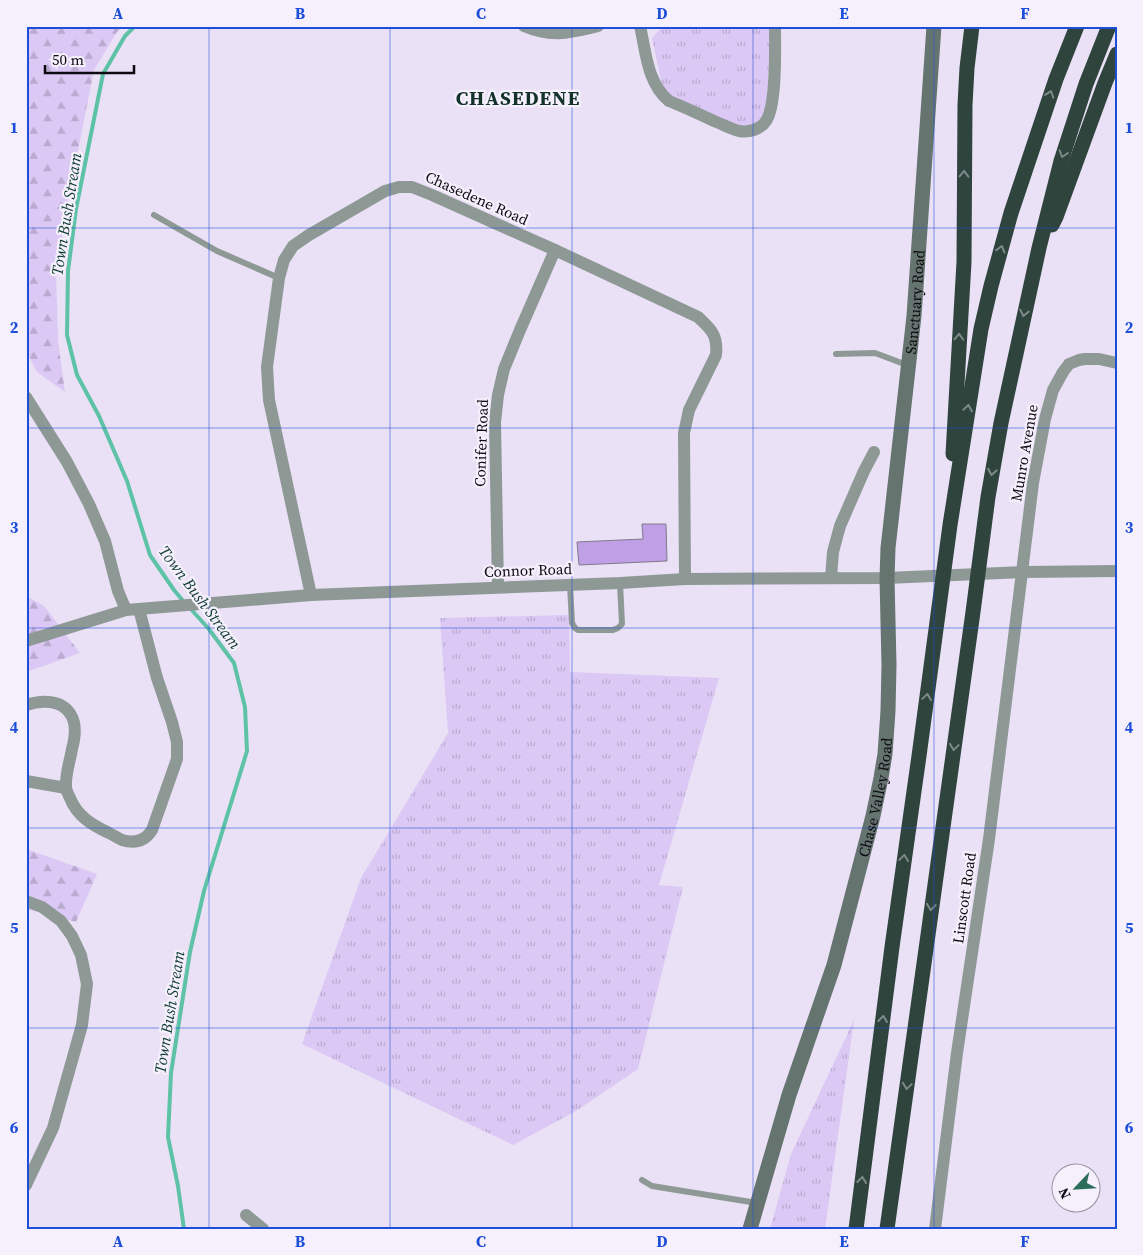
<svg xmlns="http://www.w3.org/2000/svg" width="1143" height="1255" viewBox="0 0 1143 1255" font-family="'Source Serif 4',serif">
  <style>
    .grass { fill: url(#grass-tufts) }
    .forest { fill: url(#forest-firs) }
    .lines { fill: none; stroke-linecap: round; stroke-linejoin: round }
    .stream { stroke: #5ec3a6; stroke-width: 4 }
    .building { fill: #bf9fe6; stroke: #81798b }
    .lane { stroke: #8e9995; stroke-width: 6 }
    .street { stroke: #8e9995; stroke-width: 12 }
    .secondary { stroke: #65746f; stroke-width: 15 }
    .highway { stroke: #2f443d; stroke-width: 15 }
    .oneway { stroke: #7e8989 }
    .grid { fill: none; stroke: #1d4ed8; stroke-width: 1; stroke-opacity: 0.55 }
    .labels { text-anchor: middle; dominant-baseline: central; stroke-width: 4.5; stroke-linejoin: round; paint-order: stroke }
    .street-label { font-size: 15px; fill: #0d0a11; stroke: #f5f0fc }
    .water-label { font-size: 16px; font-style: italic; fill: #0e3c30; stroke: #f5f0fc }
    .district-label { font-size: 20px; font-weight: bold; letter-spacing: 1px; fill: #133229; stroke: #f5f0fc }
    .neatline { fill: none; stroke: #1d4ed8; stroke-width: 2 }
    .grid-label { font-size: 16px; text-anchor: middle; font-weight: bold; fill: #1d4ed8 }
  </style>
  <defs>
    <pattern id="grass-tufts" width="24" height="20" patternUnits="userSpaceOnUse" patternTransform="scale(1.25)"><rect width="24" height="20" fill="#dbc8f4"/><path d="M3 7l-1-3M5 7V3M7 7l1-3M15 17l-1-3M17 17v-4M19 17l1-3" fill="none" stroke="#bbaad0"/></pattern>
    <pattern id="forest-firs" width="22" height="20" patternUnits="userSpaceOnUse" patternTransform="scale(1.25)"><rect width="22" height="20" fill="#dbc8f4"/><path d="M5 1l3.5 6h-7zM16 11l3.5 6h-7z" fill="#bbaad0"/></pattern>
  </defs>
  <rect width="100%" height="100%" fill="#eae1f6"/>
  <g class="grass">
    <path d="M663,26H771L766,119L741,129L675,99L663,90L652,38Z"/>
    <path d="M569,615L570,672L719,678L659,885L683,887L638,1069L576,1111L513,1145L302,1044L361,878L448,733L440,618Z"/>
    <path d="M854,1020L825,1229H770L791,1154Z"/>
  </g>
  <g class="forest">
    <path d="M26,26H123L117,32L94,70L66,211L56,270L58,341L65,392L37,372L26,351Z"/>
    <path d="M26,596L44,606L80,653L26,672Z"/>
    <path d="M26,849L97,874L76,922L26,909Z"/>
  </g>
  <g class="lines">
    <g class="stream">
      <path d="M135,26L125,36L103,74L76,209L68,271L67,335L77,375L99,416L127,481L150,555L174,590L184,602"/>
      <path d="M184,1229L178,1186L168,1137L171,1073L190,952L204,891L247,751L245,707L234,663L208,628L189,607"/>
    </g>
  </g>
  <path class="building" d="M642,524H666L667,561L579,565L577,542L643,539Z"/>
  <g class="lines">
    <g class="lane">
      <path d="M154,215L217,251L279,278"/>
      <path d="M836,354L875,353L907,365"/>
      <path d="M570,585L572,623L575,628L578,630H613L618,628L622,624L620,583"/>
      <path d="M642,1180L652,1186L757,1203"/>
    </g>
    <g class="street">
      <path d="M524,26C552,38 569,33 598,26"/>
      <path d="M640,26C646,52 647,83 669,101C684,107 699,114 714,121C722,124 731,129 739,131C749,133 761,129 766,121C777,105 775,47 775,26"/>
      <path d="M26,397L67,462L89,504L105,541L118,591L126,610"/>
      <path d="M831,578L833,552L840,526L864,471L874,452"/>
      <path d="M498,587L495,422L498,395L504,369L520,330L555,250"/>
      <path d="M311,595L269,400L267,367L279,278L284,260L293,246L309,235L385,191L399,187H412L432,195L555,250L698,317C711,329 718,335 716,355L689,410L684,433L685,579"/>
      <path d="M26,641L126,610L311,595L620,583L685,579L887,578L1023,572L1117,571"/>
      <path d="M26,705C41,700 62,699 71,715C77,725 75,738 72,749C70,761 65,775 66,787C66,790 68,794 70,798C77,816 92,825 109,833C113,835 118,838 122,840C135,844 145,841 152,830L177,759V742L172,722L157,678L139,609"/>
      <path d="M26,781L66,788"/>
      <path d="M26,901L42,907L61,921L72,936L81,955L87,984L82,1025L53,1128L26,1185"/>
      <path d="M246,1215L263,1229"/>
      <path d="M935,1229L957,1053L989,839L1033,483L1045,419L1053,390L1063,372L1069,364L1079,360L1085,359H1099L1117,363"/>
    </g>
    <path class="secondary" id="s1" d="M750,1229L789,1095L834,965L873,816L881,778L885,754L888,711L889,665L887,578L888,548L914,316L934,26"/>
    <g class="highway">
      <path d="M1052,225L1056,217L1105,83L1117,54"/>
      <path d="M953,454L964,262L965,105L967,68L972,26"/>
      <path d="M856,1229L892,947L919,756L950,525L981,329L991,286L1011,213L1056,79L1077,26"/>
      <path d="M887,1229L973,612L988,497L1001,423L1039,248L1061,161L1086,84L1109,26"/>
    </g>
  </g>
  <defs><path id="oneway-chevron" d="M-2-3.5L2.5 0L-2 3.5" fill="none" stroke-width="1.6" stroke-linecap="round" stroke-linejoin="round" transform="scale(1.25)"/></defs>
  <g class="oneway">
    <use href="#oneway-chevron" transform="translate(1050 94) rotate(-71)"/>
    <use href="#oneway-chevron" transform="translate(1063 154) rotate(108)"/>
    <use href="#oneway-chevron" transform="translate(964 174) rotate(-89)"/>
    <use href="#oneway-chevron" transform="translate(1001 249) rotate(-75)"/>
    <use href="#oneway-chevron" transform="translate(1024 313) rotate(102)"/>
    <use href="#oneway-chevron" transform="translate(959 337) rotate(-87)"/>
    <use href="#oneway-chevron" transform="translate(968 408) rotate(-81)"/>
    <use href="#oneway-chevron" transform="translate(992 472) rotate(100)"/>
    <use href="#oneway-chevron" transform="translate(927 697) rotate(-82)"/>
    <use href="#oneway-chevron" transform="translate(954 747) rotate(98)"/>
    <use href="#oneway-chevron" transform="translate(904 858) rotate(-82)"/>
    <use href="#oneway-chevron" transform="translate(931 907) rotate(98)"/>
    <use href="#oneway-chevron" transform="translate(883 1019) rotate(-83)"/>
    <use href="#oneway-chevron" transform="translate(907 1086) rotate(98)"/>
    <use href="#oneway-chevron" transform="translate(862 1180) rotate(-83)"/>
  </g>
  <path class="grid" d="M209,26V1229M390,26V1229M572,26V1229M753,26V1229M934,26V1229M26,228H1117M26,428H1117M26,628H1117M26,828H1117M26,1028H1117"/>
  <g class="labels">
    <g class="street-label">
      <text transform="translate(477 198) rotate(24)">Chasedene Road</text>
      <text stroke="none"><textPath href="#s1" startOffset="948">Sanctuary Road</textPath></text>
      <text transform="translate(481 443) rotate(-88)">Conifer Road</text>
      <text transform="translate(1024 453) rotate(-80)">Munro Avenue</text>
      <text transform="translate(528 570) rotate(-2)">Connor Road</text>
      <text stroke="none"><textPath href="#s1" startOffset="450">Chase Valley Road</textPath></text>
      <text transform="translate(964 898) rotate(-82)">Linscott Road</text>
    </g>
    <g class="water-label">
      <text transform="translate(66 214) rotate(-81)">Town Bush Stream</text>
      <text transform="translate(200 597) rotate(53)">Town Bush Stream</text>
      <text transform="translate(169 1012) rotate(-81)">Town Bush Stream</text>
    </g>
    <g class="district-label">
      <text x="518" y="98">CHASEDENE</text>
    </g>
  </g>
  <rect width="1143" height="1255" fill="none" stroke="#f5f0fc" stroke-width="55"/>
  <g transform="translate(1076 1188) rotate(245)"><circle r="24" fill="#f5f0fc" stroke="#98949e"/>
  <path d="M0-4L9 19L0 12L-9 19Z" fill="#2d6d5b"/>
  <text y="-8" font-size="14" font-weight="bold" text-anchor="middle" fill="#0d0a11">N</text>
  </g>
  <path d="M45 65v8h89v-8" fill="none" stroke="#0d0a11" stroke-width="2.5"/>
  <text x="52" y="65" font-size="15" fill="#0d0a11" stroke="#f5f0fc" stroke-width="4" paint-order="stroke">50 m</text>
  <rect x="28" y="28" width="1088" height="1200" class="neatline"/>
  <g class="grid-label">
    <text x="118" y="19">A</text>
    <text x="300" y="19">B</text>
    <text x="481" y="19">C</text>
    <text x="662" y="19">D</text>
    <text x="844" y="19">E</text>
    <text x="1025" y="19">F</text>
    <text x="14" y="133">1</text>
    <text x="1129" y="133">1</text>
    <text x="14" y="333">2</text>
    <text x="1129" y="333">2</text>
    <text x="14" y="533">3</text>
    <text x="1129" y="533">3</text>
    <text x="14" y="733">4</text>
    <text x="1129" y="733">4</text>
    <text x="14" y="933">5</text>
    <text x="1129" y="933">5</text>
    <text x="14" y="1133">6</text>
    <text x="1129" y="1133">6</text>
    <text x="118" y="1247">A</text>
    <text x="300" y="1247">B</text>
    <text x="481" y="1247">C</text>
    <text x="662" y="1247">D</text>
    <text x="844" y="1247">E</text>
    <text x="1025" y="1247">F</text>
  </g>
</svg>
